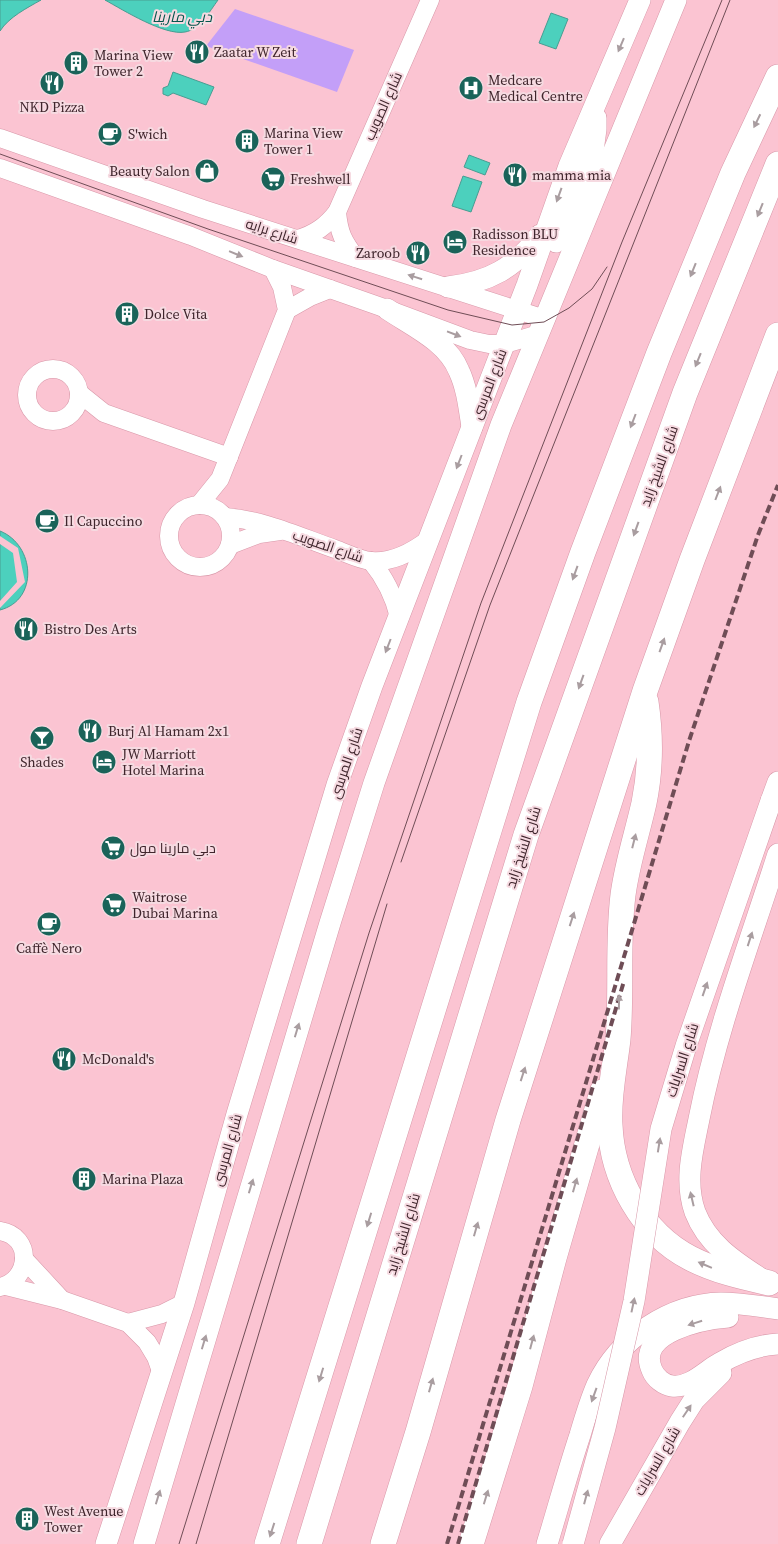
<svg xmlns="http://www.w3.org/2000/svg" width="778" height="1544" viewBox="0 0 778 1544" font-family="'Source Serif 4',Cairo,serif">
  <style>
    .green { fill: #c39ff8 }
    .water { fill: #4cd0bd; stroke: #489d92 }
    .pier { fill: #fbc4d2 }
    .lines { fill: none; stroke-linecap: round; stroke-linejoin: round }
    .minor-casing { stroke: #d897a8; stroke-width: 19 }
    .major-casing { stroke: #d897a8; stroke-width: 22 }
    .highway-casing { stroke: #d897a8; stroke-width: 26 }
    .minor { stroke: #fff; stroke-width: 18 }
    .major { stroke: #fff; stroke-width: 21 }
    .highway { stroke: #fff; stroke-width: 25 }
    .tram { stroke: #6f4d56; stroke-width: 1 }
    .rail { stroke: #6f4d56; stroke-width: 4; stroke-dasharray: 8 4; stroke-linecap: butt }
    .major-bridge-casing { stroke: #d897a8; stroke-width: 22; stroke-linecap: butt }
    .major-bridge { stroke: #fff; stroke-width: 21 }
    .oneway { fill: #a99da0 }
    .labels { text-anchor: middle; dominant-baseline: central; stroke-width: 4; stroke-linejoin: round; paint-order: stroke }
    .poi-label { font-size: 14px; fill: #3f252c; stroke: #f6dae1; text-anchor: start }
    .street-label { font-size: 14px; fill: #3f252c; stroke: #f6dae1 }
    .water-label { font-size: 15px; font-style: italic; fill: #05554c; stroke: #f6dae1 }
  </style>
  <rect width="100%" height="100%" fill="#fbc4d2"/>
  <path class="green" d="M235,9L354,50L337,92L206,46Z"/>
  <g class="water">
    <path d="M0,0H41C27,8 9,17 0,31Z"/>
    <path d="M105,0H218C210,11 199,30 185,32C165,36 123,10 105,0Z"/>
    <path d="M551,13L568,19L556,49L539,43Z"/>
    <path d="M173,72L214,87L206,105L173,93L168,96L163,94V88L168,86Z"/>
    <path d="M469,155L490,163L485,175L464,167Z"/>
    <path d="M463,176L482,182L471,212L452,206Z"/>
    <path d="M0,531C35,545 39,600 0,610Z"/>
  </g>
  <path class="pier" d="M0,536L18,548L25,582L0,608V601L17,582L13,553L0,544Z"/>
  <g class="lines">
    <defs>
      <g id="minor">
        <path d="M0,138L203,209L545,319"/>
        <path d="M0,168L191,236L273,269L387,309L470,340L489,344H505L539,334"/>
        <path d="M337,212C339,233 343,241 356,258"/>
        <path d="M298,239C315,234 326,226 337,212L430,0"/>
        <path d="M287,310L310,297L330,289"/>
        <circle cx="53" cy="395" r="26"/>
        <path d="M79,393L104,413L229,457"/>
        <circle cx="200" cy="536" r="31"/>
        <path d="M199,505L220,479L287,310L282,287L273,269"/>
        <path d="M225,517C264,520 298,536 335,549C346,553 360,560 371,561C392,563 412,552 428,540"/>
        <path d="M230,545L259,534L280,531"/>
        <path d="M371,561C385,578 394,596 399,617"/>
        <path d="M0,1231C33,1236 31,1280 0,1287"/>
        <path d="M24,1259L62,1300"/>
        <path d="M6,1286L62,1300L128,1323L147,1342L156,1357L162,1374"/>
        <path d="M128,1323L162,1314L184,1303"/>
      </g>
      <g id="major">
        <path d="M556,242L593,151L596,129V118"/>
        <path d="M448,287C490,282 514,268 540,235"/>
        <path d="M387,309C412,326 447,341 459,371C467,388 469,408 472,427"/>
        <path d="M771,801L778,782"/>
        <path d="M760,1278C732,1260 707,1243 695,1212C684,1181 693,1149 699,1119C717,1028 750,942 778,854"/>
        <path d="M728,1317C703,1319 635,1332 652,1370C655,1378 664,1385 672,1386C691,1388 705,1371 720,1363C737,1353 758,1345 778,1344"/>
        <path d="M106,1544L184,1303L237,1114L337,785L372,686L527,285L569,166L640,0"/>
        <path d="M144,1544L330,923L374,783L501,425L676,0"/>
        <path d="M547,1544C558,1508 568,1471 580,1435C585,1418 590,1401 597,1385C619,1338 670,1304 721,1303C740,1303 759,1306 778,1309"/>
        <path d="M610,1544L680,1422L694,1400L721,1373"/>
      </g>
      <g id="highway">
        <path d="M646,702C651,736 651,769 644,803C637,834 627,864 623,895C617,943 622,991 618,1039C615,1067 608,1096 610,1125C612,1178 642,1233 690,1258C715,1271 742,1277 769,1283"/>
        <path d="M267,1544L529,702L583,552L659,353L733,173L778,77"/>
        <path d="M309,1544L526,835L685,393L778,164"/>
        <path d="M383,1544L418,1432L508,1120L645,691L692,560L778,335"/>
        <path d="M471,1544L520,1386L554,1258L602,1092"/>
      </g>
    </defs>
    <use href="#minor" class="minor-casing"/>
    <use href="#major" class="major-casing"/>
    <use href="#highway" class="highway-casing"/>
    <use href="#minor" class="minor"/>
    <use href="#major" class="major"/>
    <use href="#highway" class="highway"/>
    <g class="tram">
      <path d="M0,154L208,229L448,310L512,325L544,322L569,308L592,289L607,267"/>
      <path d="M401,862L490,605L730,0"/>
      <path d="M179,1544L369,933L481,603L622,242L722,0"/>
      <path d="M196,1544L387,904"/>
    </g>
    <g class="rail">
      <path d="M447,1544L689,741L758,535L778,485"/>
      <path d="M458,1544L624,981"/>
    </g>
    <defs>
      <path id="major-bridge" d="M573,1544L605,1428L634,1301L661,1129L686,1046L771,801"/>
    </defs>
    <use href="#major-bridge" class="major-bridge-casing"/>
    <use href="#major-bridge" class="major-bridge"/>
  </g>
  <defs><path id="oneway-solid" d="M-6-.8H1V-3.2L6.5 0L1 3.2V.8H-6Z" transform="scale(1.25)"/></defs>
  <g class="oneway">
    <use href="#oneway-solid" transform="translate(621 45) rotate(113)"/>
    <use href="#oneway-solid" transform="translate(757 121) rotate(116)"/>
    <use href="#oneway-solid" transform="translate(559 195) rotate(110)"/>
    <use href="#oneway-solid" transform="translate(760 210) rotate(112)"/>
    <use href="#oneway-solid" transform="translate(236 254) rotate(22)"/>
    <use href="#oneway-solid" transform="translate(693 270) rotate(112)"/>
    <use href="#oneway-solid" transform="translate(415 277) rotate(-162)"/>
    <use href="#oneway-solid" transform="translate(454 334) rotate(21)"/>
    <use href="#oneway-solid" transform="translate(698 360) rotate(112)"/>
    <use href="#oneway-solid" transform="translate(633 421) rotate(111)"/>
    <use href="#oneway-solid" transform="translate(459 462) rotate(111)"/>
    <use href="#oneway-solid" transform="translate(718 493) rotate(-69)"/>
    <use href="#oneway-solid" transform="translate(636 529) rotate(110)"/>
    <use href="#oneway-solid" transform="translate(575 573) rotate(110)"/>
    <use href="#oneway-solid" transform="translate(662 645) rotate(-70)"/>
    <use href="#oneway-solid" transform="translate(388 646) rotate(111)"/>
    <use href="#oneway-solid" transform="translate(581 682) rotate(110)"/>
    <use href="#oneway-solid" transform="translate(634 841) rotate(-76)"/>
    <use href="#oneway-solid" transform="translate(572 919) rotate(-72)"/>
    <use href="#oneway-solid" transform="translate(750 939) rotate(-72)"/>
    <use href="#oneway-solid" transform="translate(705 989) rotate(-71)"/>
    <use href="#oneway-solid" transform="translate(619 1002) rotate(-89)"/>
    <use href="#oneway-solid" transform="translate(297 1030) rotate(-73)"/>
    <use href="#oneway-solid" transform="translate(523 1074) rotate(-72)"/>
    <use href="#oneway-solid" transform="translate(659 1145) rotate(-81)"/>
    <use href="#oneway-solid" transform="translate(575 1185) rotate(-74)"/>
    <use href="#oneway-solid" transform="translate(251 1186) rotate(-73)"/>
    <use href="#oneway-solid" transform="translate(692 1199) rotate(-103)"/>
    <use href="#oneway-solid" transform="translate(369 1220) rotate(107)"/>
    <use href="#oneway-solid" transform="translate(476 1229) rotate(-74)"/>
    <use href="#oneway-solid" transform="translate(705 1265) rotate(-157)"/>
    <use href="#oneway-solid" transform="translate(633 1305) rotate(-78)"/>
    <use href="#oneway-solid" transform="translate(695 1323) rotate(162)"/>
    <use href="#oneway-solid" transform="translate(204 1342) rotate(-73)"/>
    <use href="#oneway-solid" transform="translate(532 1342) rotate(-75)"/>
    <use href="#oneway-solid" transform="translate(321 1375) rotate(107)"/>
    <use href="#oneway-solid" transform="translate(431 1385) rotate(-74)"/>
    <use href="#oneway-solid" transform="translate(594 1395) rotate(110)"/>
    <use href="#oneway-solid" transform="translate(687 1411) rotate(-56)"/>
    <use href="#oneway-solid" transform="translate(158 1497) rotate(-73)"/>
    <use href="#oneway-solid" transform="translate(486 1497) rotate(-73)"/>
    <use href="#oneway-solid" transform="translate(586 1497) rotate(-75)"/>
    <use href="#oneway-solid" transform="translate(272 1530) rotate(108)"/>
  </g>
  <defs>
    <symbol id="restaurant-disc" viewBox="-11 -11 22 22"><circle r="9.5" fill="#1a6359" stroke="#f6dae1"/><path d="M-5-6h1v4h1v-4h1v4h1v-4h1v5L-1.5 .5V6h-2V.5L-5-1ZM5-6V6H3V1.5H1.5Q1.5-4 5-6Z" fill="#fff"/></symbol>
    <symbol id="building-disc" viewBox="-11 -11 22 22"><circle r="9.5" fill="#1a6359" stroke="#f6dae1"/><path d="M-4-6H4V6H1V3H-1V6H-4ZM-2.5-4.3h1.7v1.8h-1.7ZM.8-4.3h1.7v1.8H.8ZM-2.5-1h1.7V.8h-1.7ZM.8-1h1.7V.8H.8Z" fill="#fff"/></symbol>
    <symbol id="hospital-disc" viewBox="-11 -11 22 22"><circle r="9.5" fill="#1a6359" stroke="#f6dae1"/><path d="M-5-5h3v3.5h4V-5h3V5h-3V1.5h-4V5h-3Z" fill="#fff"/></symbol>
    <symbol id="cafe-disc" viewBox="-11 -11 22 22"><circle r="9.5" fill="#1a6359" stroke="#f6dae1"/><path d="M-5.5-4.5H6V0H3Q3 3.5 0 3.5H-2.5Q-5.5 3.5-5.5 0ZM3-3.2v2h1.7v-2ZM-6 4.5H4V6H-6Z" fill="#fff"/></symbol>
    <symbol id="shop-disc" viewBox="-11 -11 22 22"><circle r="9.5" fill="#1a6359" stroke="#f6dae1"/><path d="M-5-2.5h2.3a2.7 3.5 0 0 1 5.4 0H5L5.5 6h-11ZM-1.5-2.5h3a1.5 2.3 0 0 0-3 0Z" fill="#fff"/></symbol>
    <symbol id="supermarket-disc" viewBox="-11 -11 22 22"><circle r="9.5" fill="#1a6359" stroke="#f6dae1"/><path d="M-6-5.5h2.5l.6 2H6L4.5 2H-2.5L-4.4-4H-6ZM-1.5 3.2a1.3 1.3 0 1 0 .1 0ZM3 3.2a1.3 1.3 0 1 0 .1 0Z" fill="#fff"/></symbol>
    <symbol id="hotel-disc" viewBox="-11 -11 22 22"><circle r="9.5" fill="#1a6359" stroke="#f6dae1"/><path d="M-6-4.5h1.5V1H6V5H4.5V3h-9V5H-6ZM-4 0a1.8 1.8 0 1 1 3.6 0ZM.5 0V-2.5h3Q6-2.5 6 0Z" fill="#fff"/></symbol>
    <symbol id="bar-disc" viewBox="-11 -11 22 22"><circle r="9.5" fill="#1a6359" stroke="#f6dae1"/><path d="M-6-5H6L.8 .8V4.5H3.5V6h-7V4.5H-.8V.8Z" fill="#fff"/></symbol>
  </defs>
  <g fill-rule="evenodd">
    <use href="#restaurant-disc" x="183" y="38" width="28" height="28"/>
    <use href="#building-disc" x="62" y="49" width="28" height="28"/>
    <use href="#restaurant-disc" x="38" y="69" width="28" height="28"/>
    <use href="#hospital-disc" x="457" y="74" width="28" height="28"/>
    <use href="#cafe-disc" x="96" y="120" width="28" height="28"/>
    <use href="#building-disc" x="233" y="127" width="28" height="28"/>
    <use href="#shop-disc" x="193" y="157" width="28" height="28"/>
    <use href="#restaurant-disc" x="501" y="161" width="28" height="28"/>
    <use href="#supermarket-disc" x="259" y="165" width="28" height="28"/>
    <use href="#hotel-disc" x="441" y="228" width="28" height="28"/>
    <use href="#restaurant-disc" x="404" y="239" width="28" height="28"/>
    <use href="#building-disc" x="113" y="300" width="28" height="28"/>
    <use href="#cafe-disc" x="33" y="507" width="28" height="28"/>
    <use href="#restaurant-disc" x="12" y="615" width="28" height="28"/>
    <use href="#restaurant-disc" x="76" y="717" width="28" height="28"/>
    <use href="#bar-disc" x="28" y="724" width="28" height="28"/>
    <use href="#hotel-disc" x="90" y="748" width="28" height="28"/>
    <use href="#supermarket-disc" x="99" y="834" width="28" height="28"/>
    <use href="#supermarket-disc" x="100" y="891" width="28" height="28"/>
    <use href="#cafe-disc" x="35" y="910" width="28" height="28"/>
    <use href="#restaurant-disc" x="50" y="1045" width="28" height="28"/>
    <use href="#building-disc" x="70" y="1165" width="28" height="28"/>
    <use href="#building-disc" x="13" y="1505" width="28" height="28"/>
  </g>
  <g class="labels">
    <g class="poi-label">
      <text x="214" y="52">Zaatar W Zeit</text>
      <text x="94" y="55">Marina View<tspan x="94" dy="16">Tower 2</tspan></text>
      <text x="488" y="80">Medcare<tspan x="488" dy="16">Medical Centre</tspan></text>
      <text x="52" y="107" text-anchor="middle">NKD Pizza</text>
      <text x="264" y="133">Marina View<tspan x="264" dy="16">Tower 1</tspan></text>
      <text x="128" y="134">S'wich</text>
      <text x="190" y="171" text-anchor="end">Beauty Salon</text>
      <text x="532" y="175">mamma mia</text>
      <text x="290" y="179">Freshwell</text>
      <text x="472" y="234">Radisson BLU<tspan x="472" dy="16">Residence</tspan></text>
      <text x="400" y="253" text-anchor="end">Zaroob</text>
      <text x="144" y="314">Dolce Vita</text>
      <text x="64" y="521">Il Capuccino</text>
      <text x="44" y="629">Bistro Des Arts</text>
      <text x="108" y="731">Burj Al Hamam 2x1</text>
      <text x="122" y="754">JW Marriott<tspan x="122" dy="16">Hotel Marina</tspan></text>
      <text x="42" y="762" text-anchor="middle">Shades</text>
      <text x="130" y="848">دبي مارينا مول</text>
      <text x="132" y="897">Waitrose<tspan x="132" dy="16">Dubai Marina</tspan></text>
      <text x="49" y="948" text-anchor="middle">Caffè Nero</text>
      <text x="82" y="1059">McDonald's</text>
      <text x="102" y="1179">Marina Plaza</text>
      <text x="44" y="1511">West Avenue<tspan x="44" dy="16">Tower</tspan></text>
    </g>
    <g class="street-label">
      <text transform="translate(383 106) rotate(-66)">شارع الصويب</text>
      <text transform="translate(272 231) rotate(18)">شارع برايه</text>
      <text transform="translate(489 384) rotate(-69)">شارع المرسى</text>
      <text transform="translate(659 466) rotate(-70)">شارع الشيخ زايد</text>
      <text transform="translate(328 546) rotate(19)">شارع الصويب</text>
      <text transform="translate(346 763) rotate(-71)">شارع المرسى</text>
      <text transform="translate(523 847) rotate(-72)">شارع الشيخ زايد</text>
      <text transform="translate(682 1060) rotate(-72)">شارع السرايات</text>
      <text transform="translate(227 1150) rotate(-74)">شارع المرسى</text>
      <text transform="translate(403 1234) rotate(-73)">شارع الشيخ زايد</text>
      <text transform="translate(657 1461) rotate(-60)">شارع السرايات</text>
    </g>
    <g class="water-label">
      <text x="182" y="16">دبي مارينا</text>
    </g>
  </g>
</svg>
